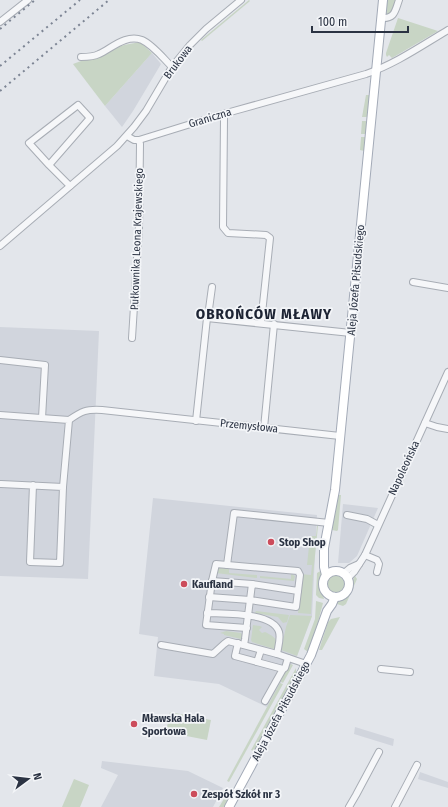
<svg xmlns="http://www.w3.org/2000/svg" width="448" height="807" viewBox="0 0 448 807" font-family="'Fira Sans Condensed',sans-serif">
  <style>
    .built { fill: #d1d5dd }
    .green { fill: #c8d5c5 }
    .lines { fill: none; stroke-linecap: round; stroke-linejoin: round }
    .minor-casing { stroke: #a8adb5; stroke-width: 8 }
    .major-casing { stroke: #a3aab7; stroke-width: 10 }
    .minor { stroke: #f6f7f9; stroke-width: 6 }
    .major { stroke: #fff; stroke-width: 8 }
    .rail { stroke: #7d8594; stroke-width: 2; stroke-dasharray: 2 4; stroke-linecap: butt }
    .poi-dot { fill: #cc4c5b; stroke: #f3f5f8; stroke-width: 1.5 }
    .labels { text-anchor: middle; dominant-baseline: central; stroke-width: 3.5; stroke-linejoin: round; paint-order: stroke }
    .street-label { font-size: 11px; fill: #2b3343; stroke: #f3f5f8 }
    .poi-label { font-size: 11px; font-weight: bold; fill: #2b3343; stroke: #f3f5f8; text-anchor: start }
    .district-label { font-size: 15px; font-weight: bold; letter-spacing: 1px; fill: #1d2434; stroke: #f3f5f8 }
  </style>
  <rect width="100%" height="100%" fill="#e3e6eb"/>
  <g class="built">
    <path d="M152,53L161,64L133,111L122,127L105,106Z"/>
    <path d="M0,327L99,331L88,579L0,576Z"/>
    <path d="M153,498L317,515L312,616L297,656L267,707L219,684L154,676L158,637L139,634Z"/>
    <path d="M343,504L378,508L357,556L349,563H338Z"/>
    <path d="M355,727L394,739L393,746L354,734Z"/>
    <path d="M102,761L188,771L223,788L213,807H101L118,775L101,768Z"/>
    <path d="M420,772L448,782V788L418,779Z"/>
  </g>
  <g class="green">
    <path d="M249,0L250,1L202,41L201,40Z"/>
    <path d="M386,0H396L391,14H385Z"/>
    <path d="M398,18L438,31L392,58L389,55L387,57L386,55V53Z"/>
    <path d="M140,42L152,53L105,106L73,64L124,45Z"/>
    <path d="M366,95H370L368,116L366,117H362Z"/>
    <path d="M362,121H366L367,124L366,133L365,134H361Z"/>
    <path d="M361,137H365L366,139L365,150L364,151L360,150L361,138Z"/>
    <path d="M338,495H341L338,530L337,531L332,530Z"/>
    <path d="M317,526H318L313,575L311,614L298,613L301,579L300,574L311,575L312,565H307L310,537L311,536H316Z"/>
    <path d="M222,567L229,568V573L257,575V578L216,573V569Z"/>
    <path d="M322,570L320,584L324,599L319,598L316,595L317,573Z"/>
    <path d="M291,574L295,576L294,581L260,578V576L291,579Z"/>
    <circle cx="336" cy="584" r="9"/>
    <path d="M355,576L357,579L346,604L343,606L337,604L338,601C345,598 351,595 353,587C353,582 352,580 355,576Z"/>
    <path d="M316,601L323,603L318,622L308,652L304,649L315,619Z"/>
    <path d="M256,611L289,615L287,622L283,623L278,617L255,613Z"/>
    <path d="M290,615L312,616L297,656L281,650L286,627Z"/>
    <path d="M340,617L322,650H319L328,622L331,619Z"/>
    <path d="M253,625L260,626L262,627L259,630L262,633L265,632C273,636 280,639 274,649L252,642L251,640Z"/>
    <path d="M226,631L241,633L242,635L241,639L224,635V634L220,633Z"/>
    <path d="M290,664L293,665L283,683L280,681Z"/>
    <path d="M296,668V673L261,741L253,751L251,750Z"/>
    <path d="M280,683L283,684L229,782L227,781Z"/>
    <path d="M170,712L211,720L207,740L166,732Z"/>
    <path d="M74,779L89,785L80,807H62Z"/>
    <path d="M227,794L230,796V798L226,807H219Z"/>
  </g>
  <g class="lines">
    <defs>
      <g id="minor">
        <path d="M381,18C395,19 395,11 399,0"/>
        <path d="M0,22L28,0"/>
        <path d="M81,57C87,57 93,57 99,54C112,48 126,34 142,40C153,45 163,58 172,67"/>
        <path d="M223,114L224,118L223,227L228,233L266,235L270,238L261,323"/>
        <path d="M127,136L134,140H139L223,114L366,74C395,64 421,46 448,30"/>
        <path d="M49,165L29,143L78,105L90,118L49,165L70,186"/>
        <path d="M0,246L117,146L134,127L146,111L172,67L190,45L206,29L241,0"/>
        <path d="M413,282L448,288"/>
        <path d="M207,318L351,333"/>
        <path d="M132,338L139,227L140,144L139,140"/>
        <path d="M0,360L45,365L42,418"/>
        <path d="M0,415L69,420L63,487"/>
        <path d="M69,420C82,411 86,409 102,410L340,436"/>
        <path d="M196,421L207,318L209,309L212,287"/>
        <path d="M425,423L437,427L448,429"/>
        <path d="M264,428L274,324"/>
        <path d="M0,484H1L63,487L60,563L30,562L33,485"/>
        <path d="M347,515L367,519L378,525"/>
        <path d="M365,555L377,560L379,564L377,572"/>
        <path d="M227,565L234,513L329,523"/>
        <path d="M344,573L350,568L359,564"/>
        <path d="M348,578L354,572L365,555L448,372"/>
        <path d="M212,581L252,584"/>
        <path d="M209,597L250,600L296,607L298,591"/>
        <path d="M207,613C225,614 273,612 279,632C281,639 278,647 277,654"/>
        <path d="M238,643L235,656L257,662L261,650"/>
        <path d="M161,645L213,654L224,644L228,641L277,654L306,664"/>
        <path d="M244,645L245,639L252,584L298,591L300,575L298,571L216,564L212,581L206,625L247,628"/>
        <path d="M257,662L283,669"/>
        <path d="M381,669L410,672"/>
        <path d="M265,701L283,669L285,668L288,658"/>
        <path d="M349,807L356,795L379,752"/>
        <path d="M395,807L417,765"/>
      </g>
      <g id="major">
        <circle cx="336" cy="584" r="13"/>
        <path d="M326,575L324,567V548L335,490L383,0"/>
        <path d="M229,807L311,655L327,611L332,604L335,597"/>
      </g>
    </defs>
    <use href="#minor" class="minor-casing"/>
    <use href="#major" class="major-casing"/>
    <use href="#minor" class="minor"/>
    <use href="#major" class="major"/>
    <g class="rail">
      <path d="M0,29L35,0"/>
      <path d="M0,66L80,0"/>
      <path d="M0,91L109,0"/>
    </g>
  </g>
  <g class="poi-dot">
    <circle cx="271" cy="542" r="4"/>
    <circle cx="184" cy="584" r="4"/>
    <circle cx="134" cy="724" r="4"/>
    <circle cx="194" cy="794" r="4"/>
  </g>
  <g class="labels">
    <g class="street-label">
      <text transform="translate(178 62) rotate(-53)">Brukowa</text>
      <text transform="translate(210 118) rotate(-17)">Graniczna</text>
      <text transform="translate(137 239) rotate(-88)">Pułkownika Leona Krajewskiego</text>
      <text transform="translate(356 280) rotate(-85)">Aleja Józefa Piłsudskiego</text>
      <text transform="translate(249 426) rotate(6)">Przemysłowa</text>
      <text transform="translate(404 468) rotate(-65)">Napoleońska</text>
      <text transform="translate(281 711) rotate(-62)">Aleja Józefa Piłsudskiego</text>
    </g>
    <g class="poi-label">
      <text x="279" y="542">Stop Shop</text>
      <text x="192" y="584">Kaufland</text>
      <text x="142" y="718">Mławska Hala<tspan x="142" dy="13">Sportowa</tspan></text>
      <text x="202" y="794">Zespół Szkół nr 3</text>
    </g>
    <g class="district-label">
      <text x="264" y="314">OBROŃCÓW MŁAWY</text>
    </g>
  </g>
  <g transform="translate(28 779) rotate(75)" stroke="#f3f5f8" stroke-width="3" paint-order="stroke">
  <path d="M0-3L7 15L0 10L-7 15Z" fill="#2b3343"/>
  <text y="-6" font-size="11" font-weight="bold" text-anchor="middle" fill="#2b3343">N</text>
  </g>
  <path d="M312 26v6h96v-6" fill="none" stroke="#2b3343" stroke-width="2"/>
  <text x="318" y="26" font-size="12" fill="#2b3343" stroke="#f3f5f8" stroke-width="3" paint-order="stroke">100 m</text>
</svg>
